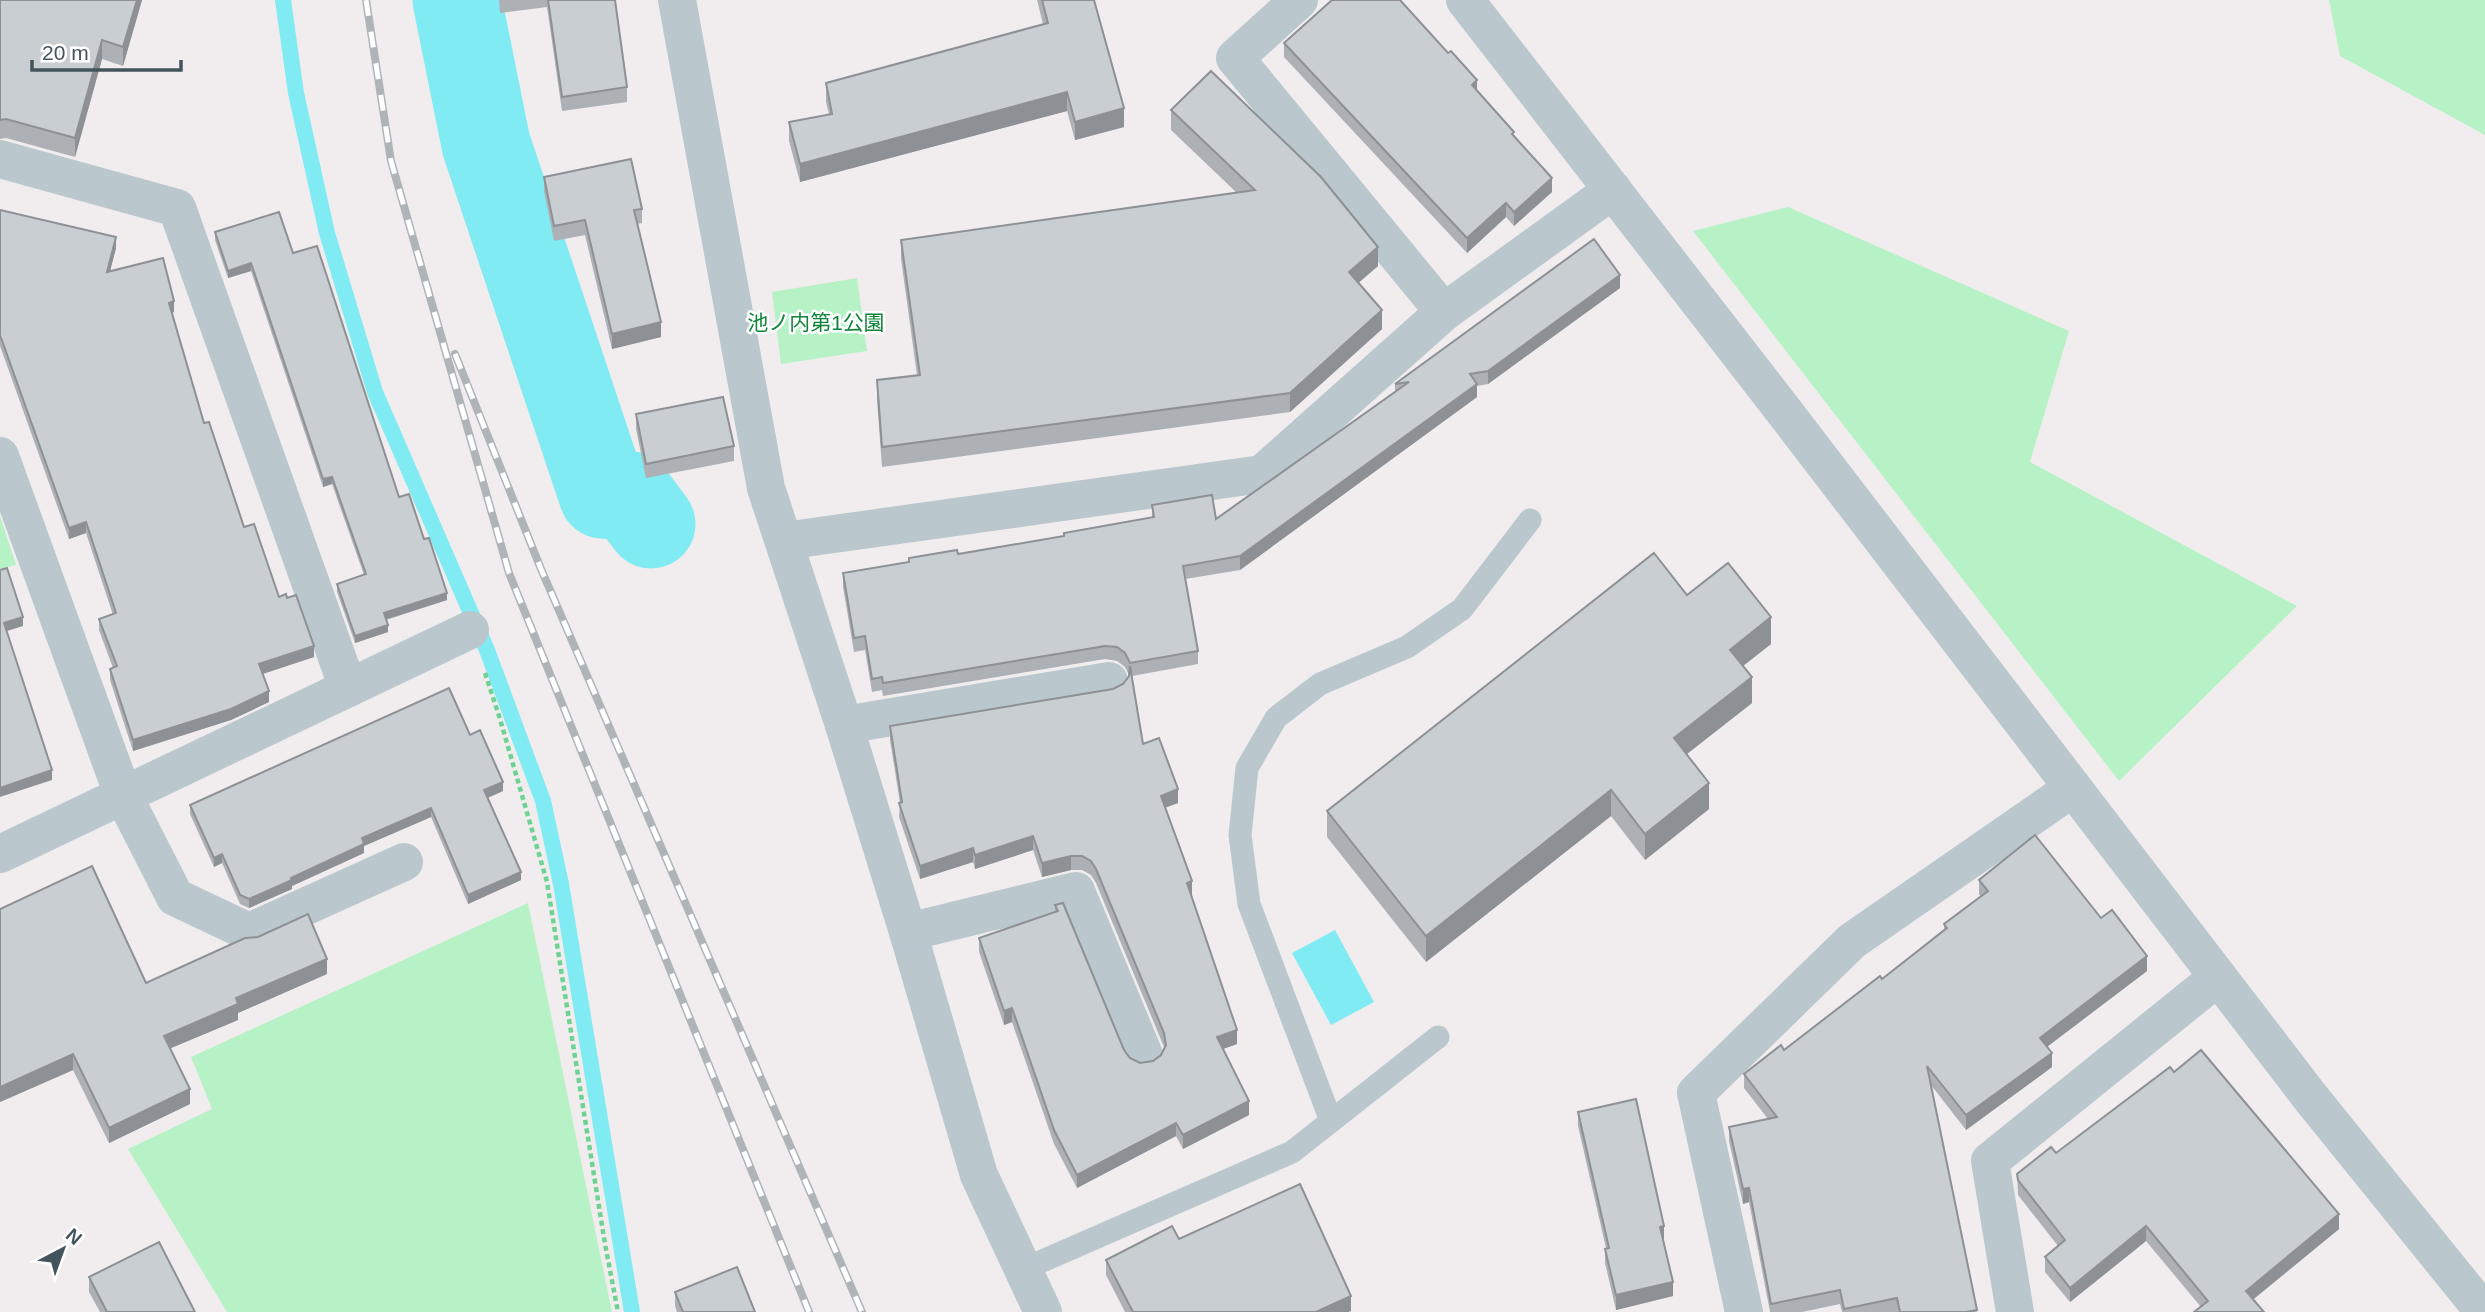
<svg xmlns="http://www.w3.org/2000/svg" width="2485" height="1312" viewBox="0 0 2485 1312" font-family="Helvetica,'Noto Sans JP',sans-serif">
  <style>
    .green { fill: #b7f2c6 }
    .water { fill: #81ebf3 }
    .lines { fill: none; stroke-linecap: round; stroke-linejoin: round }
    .stream { stroke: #81ebf3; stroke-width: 16 }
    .river { stroke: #81ebf3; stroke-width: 89 }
    .path { stroke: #6dd393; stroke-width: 4.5; stroke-dasharray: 5 3.5; stroke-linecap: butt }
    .service { stroke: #bac8ce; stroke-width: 23 }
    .minor { stroke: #bac8ce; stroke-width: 38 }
    .tertiary { stroke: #bac8ce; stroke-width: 38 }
    .rail-casing { stroke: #afb4b9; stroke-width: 8 }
    .rail { stroke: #fff; stroke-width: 5; stroke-dasharray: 16; stroke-linecap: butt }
    .wall { fill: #adb1b5 }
    .shaded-wall { fill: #8d9094 }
    .building { fill: #c9ced3; stroke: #8d9094; stroke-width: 2 }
    .labels { text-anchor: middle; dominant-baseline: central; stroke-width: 5; stroke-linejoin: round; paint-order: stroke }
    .park-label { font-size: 21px; fill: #0f843a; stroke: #fff }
  </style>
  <rect width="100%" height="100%" fill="#f1edee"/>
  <g class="green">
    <path d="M2329,0H2485V135L2340,56Z"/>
    <path d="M1788,207L2069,331L2030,462L2297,606L2119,781L1693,231Z"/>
    <path d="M857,278L867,351L781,364L772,292Z"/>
    <path d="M0,516L16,565L0,569Z"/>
    <path d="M528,903L612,1312H227L128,1149L212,1109L191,1057Z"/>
  </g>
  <g class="water">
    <path d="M541,309L610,513L581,504L519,363Z"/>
    <path d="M1335,930L1374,1002L1331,1025L1292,953Z"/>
  </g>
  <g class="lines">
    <path class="stream" d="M283,0L296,93L327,233L375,392L487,650L543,801L561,884L632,1312"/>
    <path class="river" d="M457,0L486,144L603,494L630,496L651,524"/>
    <path class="path" d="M485,673L500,719L547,882L605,1244L618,1312"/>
    <g class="service">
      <path d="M1331,1121L1249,904L1240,835L1247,768L1276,718L1320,684L1407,647L1462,609L1530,520"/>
      <path d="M1024,1269L1292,1152L1438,1037"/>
    </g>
    <g class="minor">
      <path d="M677,0L766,488L844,725L908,932L979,1175L1043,1312"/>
      <path d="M1299,0L1235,58L1444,312"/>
      <path d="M0,159L177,208L348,688"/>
      <path d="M0,456L123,795L175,897L249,932L404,862"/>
      <path d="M784,541L1262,474L1444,312L1613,190"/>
      <path d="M844,725L1109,681"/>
      <path d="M0,854L470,630"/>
      <path d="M908,932L1076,891L1144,1055"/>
      <path d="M1744,1312L1696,1093L1852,941L2073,788"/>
      <path d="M2015,1312L1990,1161L2218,977"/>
    </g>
    <path class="tertiary" d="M1465,0L1773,397L2311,1098L2484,1312"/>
    <defs>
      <g id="rail">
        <path d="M366,0L391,161L509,573L809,1312"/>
        <path d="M455,354L541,569L862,1312"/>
      </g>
    </defs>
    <use href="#rail" class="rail-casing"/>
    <use href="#rail" class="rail"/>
  </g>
  <g class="wall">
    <path d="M0,0H142L123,66L102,59L75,157L6,138L0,139Z"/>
    <path d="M499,0H615L627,87V102L562,111L547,7L500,13Z"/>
    <path d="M1037,0H1094L1124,127L1075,140L1067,111L800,182L789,141V122L829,114L826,102V83L1043,24Z"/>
    <path d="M1284,43L1477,91L1514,136L1552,192L1514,226L1506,217L1467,253L1284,57Z"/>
    <path d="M1171,110L1378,266L1358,283L1382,329L1290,412L882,467L877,400V380L917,375L901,259V240L1237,193L1171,130Z"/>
    <path d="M544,177L642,209V223L637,224L661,337L612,349L585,235L554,241L544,191Z"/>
    <path d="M0,210L116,248L110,271L174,312L172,313L204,423L244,527L279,597L314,657L263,674L269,702L231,720L133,751L110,680V669L113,668L99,630V619L113,615L86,533L69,539L0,346Z"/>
    <path d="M215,232L293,253L399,497L424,539L447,600L386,620L388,632L355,643L337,592V584L364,575L332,484L323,487L251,271L228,278L215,240Z"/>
    <path d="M1620,288L1488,384L1477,386V397L1240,570L1185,579L1198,651V664L1132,676L1143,744L1178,803L1165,808L1192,895H1191L1237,1044L1223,1049L1249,1115L1183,1149L1176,1136L1077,1188L1054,1144L1012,1022L1004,1025L979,952V938L1055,912V905L1124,1050L1130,1058L1140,1063L1153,1061L1161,1055L1164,1047L1096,883L1091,875L1082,870H1071L1042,877L1033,850L975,869L973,862L920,879L899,817L900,803L890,740V726L1113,689L1123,684L1129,675L1125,667L1117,661L1105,659L883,696L882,690L872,692L865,650L854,652L843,587V573L909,562V558L958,554L1064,537V533L1152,517V505L1216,519L1395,392V384Z"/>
    <path d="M636,414L734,446V461L646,478L636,429Z"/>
    <path d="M1687,595L1771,644L1743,666L1752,703L1687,754L1709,809L1645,860L1611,816L1426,962L1327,837V811Z"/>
    <path d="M470,735L503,791L488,798L521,880L468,904L431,817L364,846V853L292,886V889L249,908L240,904L222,863L214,867L190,814V805Z"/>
    <path d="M1979,880L2101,918L2147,971L2047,1047L2052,1067L1966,1130L1931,1085L1977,1312H1842L1840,1304L1802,1312H1770L1749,1202L1743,1204L1729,1141V1127L1768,1119L1744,1088V1074L1784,1050L1882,979L1944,929V924L1981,897L1979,894Z"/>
    <path d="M327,974L238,1013V1020L171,1048L190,1104L109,1143L73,1070L0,1102L146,983Z"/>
    <path d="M2174,1072L2339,1229L2254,1299L2201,1307L2146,1241L2070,1302L2045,1272V1257L2058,1246L2018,1195L2017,1174L2056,1153Z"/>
    <path d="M1578,1112L1664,1241H1663L1673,1296L1616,1310L1605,1263V1249L1606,1248L1578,1126Z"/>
    <path d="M1179,1239L1351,1311L1348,1312H1125L1106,1275V1260Z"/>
    <path d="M89,1277L195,1312H100L89,1292Z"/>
    <path d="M675,1292L755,1312H677L675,1306Z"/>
  </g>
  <g class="shaded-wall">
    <path d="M137,0H142L123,66V47Z"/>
    <path d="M102,40V59L75,157V138Z"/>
    <path d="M1477,80V95L1472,85Z"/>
    <path d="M1067,92V111L800,182V164Z"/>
    <path d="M1124,108V127L1075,140V122Z"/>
    <path d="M1552,178V192L1514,226V212Z"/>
    <path d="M1506,203V217L1467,253V238Z"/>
    <path d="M116,237V248L107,283V272Z"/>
    <path d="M1378,247V266L1349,291V272Z"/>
    <path d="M251,263V271L228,278V271Z"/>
    <path d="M1620,275V288L1488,384V371Z"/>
    <path d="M174,301V312L169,313V303Z"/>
    <path d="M1382,310V329L1290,412V393Z"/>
    <path d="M661,322V337L612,349V334Z"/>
    <path d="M1477,384V397L1240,570V556Z"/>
    <path d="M332,477V484L323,487V479Z"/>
    <path d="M86,522V533L69,539V528Z"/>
    <path d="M447,593V600L384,620V613Z"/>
    <path d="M23,617V626L4,632V623Z"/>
    <path d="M1771,617V644L1730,676V650Z"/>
    <path d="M388,625V632L355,643V636Z"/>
    <path d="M314,646V657L259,675V664Z"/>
    <path d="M1752,677V703L1674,764V738Z"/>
    <path d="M269,691V702L231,720L133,751V740Z"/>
    <path d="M52,770V780L0,797V788Z"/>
    <path d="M503,782V791L484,799V790Z"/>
    <path d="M1709,783V809L1645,860V834Z"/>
    <path d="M1178,789V803L1161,809V796Z"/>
    <path d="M1611,790V816L1426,962V936Z"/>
    <path d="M431,808V817L364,846V853L292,886V889L249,908V899L291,878L362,838Z"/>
    <path d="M1033,836V850L975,869V855Z"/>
    <path d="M973,848V862L920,879V866Z"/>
    <path d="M222,854V863L214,867V858Z"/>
    <path d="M1071,856V870L1042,877V863Z"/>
    <path d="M521,872V880L468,904V895Z"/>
    <path d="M1192,881V895L1187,897V883Z"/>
    <path d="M2147,956V971L2040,1052V1038Z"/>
    <path d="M327,959V974L238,1013V1020L164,1051V1036L236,998Z"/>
    <path d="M1012,1008V1022L1004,1025V1011Z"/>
    <path d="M1237,1030V1044L1217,1051V1037Z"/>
    <path d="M2052,1053V1067L1966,1130V1115Z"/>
    <path d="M73,1054V1070L0,1102V1087Z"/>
    <path d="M190,1089V1104L109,1143V1128Z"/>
    <path d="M1249,1101V1115L1183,1149V1135Z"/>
    <path d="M1176,1123V1136L1077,1188V1175Z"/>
    <path d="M1749,1188V1202L1743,1204V1189Z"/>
    <path d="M2339,1214V1229L2246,1305V1291Z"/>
    <path d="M1664,1226V1241L1660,1242V1227Z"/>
    <path d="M2146,1226V1241L2070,1302V1288Z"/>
    <path d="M1673,1282V1296L1616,1310V1295Z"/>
    <path d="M1351,1296V1311L1348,1312H1316Z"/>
  </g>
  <g class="building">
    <path d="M0,0H137L123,47L102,40L75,138L6,119L0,120Z"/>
    <path d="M548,0H615L627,87L562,97Z"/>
    <path d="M1042,0H1094L1124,108L1075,122L1067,92L800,164L789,122L832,114L826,83L1048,23Z"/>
    <path d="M1332,0H1400L1448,53L1451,51L1477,80L1472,85L1514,132L1512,134L1552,178L1514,212L1506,203L1467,238L1284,43Z"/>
    <path d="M1211,71L1321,177L1378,247L1349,272L1382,310L1290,393L882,447L877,380L920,375L901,240L1255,190L1171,110Z"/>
    <path d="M631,159L642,209L634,210L661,322L612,334L585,220L554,226L544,177Z"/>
    <path d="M0,210L116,237L107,272L163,258L174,301L169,303L204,423L209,422L244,527L254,524L279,597L286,594L287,598L296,595L314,646L259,664L269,691L231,709L133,740L110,669L117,666L99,619L116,613L86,522L69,528L0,335Z"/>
    <path d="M279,212L293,253L317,246L399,497L409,494L424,539L429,538L447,593L384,613L388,625L355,636L337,584L366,574L332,477L323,479L251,263L228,271L215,232Z"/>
    <path d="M1594,239L1620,275L1488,371L1470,374L1477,384L1240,556L1183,566L1198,651L1130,663L1125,653L1117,647L1105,646L883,683L882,677L872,679L865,636L854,638L843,573L909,562V558L957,550L958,554L1064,536V533L1154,517L1152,505L1212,495L1216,519L1409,382L1395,384Z"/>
    <path d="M723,397L734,446L646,464L636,414Z"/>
    <path d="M1654,553L1687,595L1728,563L1771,617L1730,650L1752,677L1674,738L1709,783L1645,834L1611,790L1426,936L1327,811Z"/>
    <path d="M7,568L23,617L4,623L52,770L0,788V570Z"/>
    <path d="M1130,666L1143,744L1159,738L1178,789L1161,796L1192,881L1187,883L1237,1030L1217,1037L1249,1101L1183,1135L1176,1123L1077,1175L1054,1130L1012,1008L1004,1011L979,938L1058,911L1055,905L1063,903L1124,1050L1130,1058L1140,1063L1153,1061L1161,1055L1166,1045L1164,1033L1096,869L1091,861L1082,856H1071L1042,863L1033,836L975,855L973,848L920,866L899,803L902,802L890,726L1113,689L1123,684L1129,676Z"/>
    <path d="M449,688L470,735L480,730L503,782L484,790L521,872L468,895L431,808L362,838L364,844L291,878L292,880L249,899L240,895L222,854L214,858L190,805Z"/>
    <path d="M2035,835L2101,918L2112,910L2147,956L2040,1038L2052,1053L1966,1115L1927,1066L1977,1310L1966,1312H1900L1897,1298L1844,1309L1840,1290L1771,1304L1749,1188L1743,1189L1729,1127L1777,1117L1744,1074L1781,1045L1784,1050L1880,976L1882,979L1947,928L1944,924L1988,891L1979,880Z"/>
    <path d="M92,866L146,983L245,938L258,937L308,914L327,959L236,998L238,1004L164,1036L190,1089L109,1128L73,1054L0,1087V909Z"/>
    <path d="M2201,1050L2339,1214L2246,1291L2264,1312H2194L2208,1301L2146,1226L2070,1288L2045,1257L2065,1240L2018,1180L2017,1174L2051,1147L2056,1153L2170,1067L2174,1072Z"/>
    <path d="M1636,1099L1664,1226L1660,1227L1673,1282L1616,1295L1605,1249L1609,1248L1578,1112Z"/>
    <path d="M1300,1184L1351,1296L1316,1312H1133L1106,1260L1172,1226L1179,1239Z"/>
    <path d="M159,1242L195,1312H107L89,1277Z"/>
    <path d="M737,1267L755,1312H683L675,1292Z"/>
  </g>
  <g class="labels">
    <g class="park-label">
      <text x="816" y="322">池ノ内第1公園</text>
    </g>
  </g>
  <g transform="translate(63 1249) rotate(41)" stroke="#ffffff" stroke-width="5" paint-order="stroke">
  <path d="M0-5L12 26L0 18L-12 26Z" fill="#44545d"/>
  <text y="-10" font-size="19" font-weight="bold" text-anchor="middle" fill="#44545d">N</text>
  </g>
  <path d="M32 60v10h149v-10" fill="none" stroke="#44545d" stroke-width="3.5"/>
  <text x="42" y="60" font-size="21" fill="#44545d" stroke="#ffffff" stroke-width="5" paint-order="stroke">20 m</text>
</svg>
